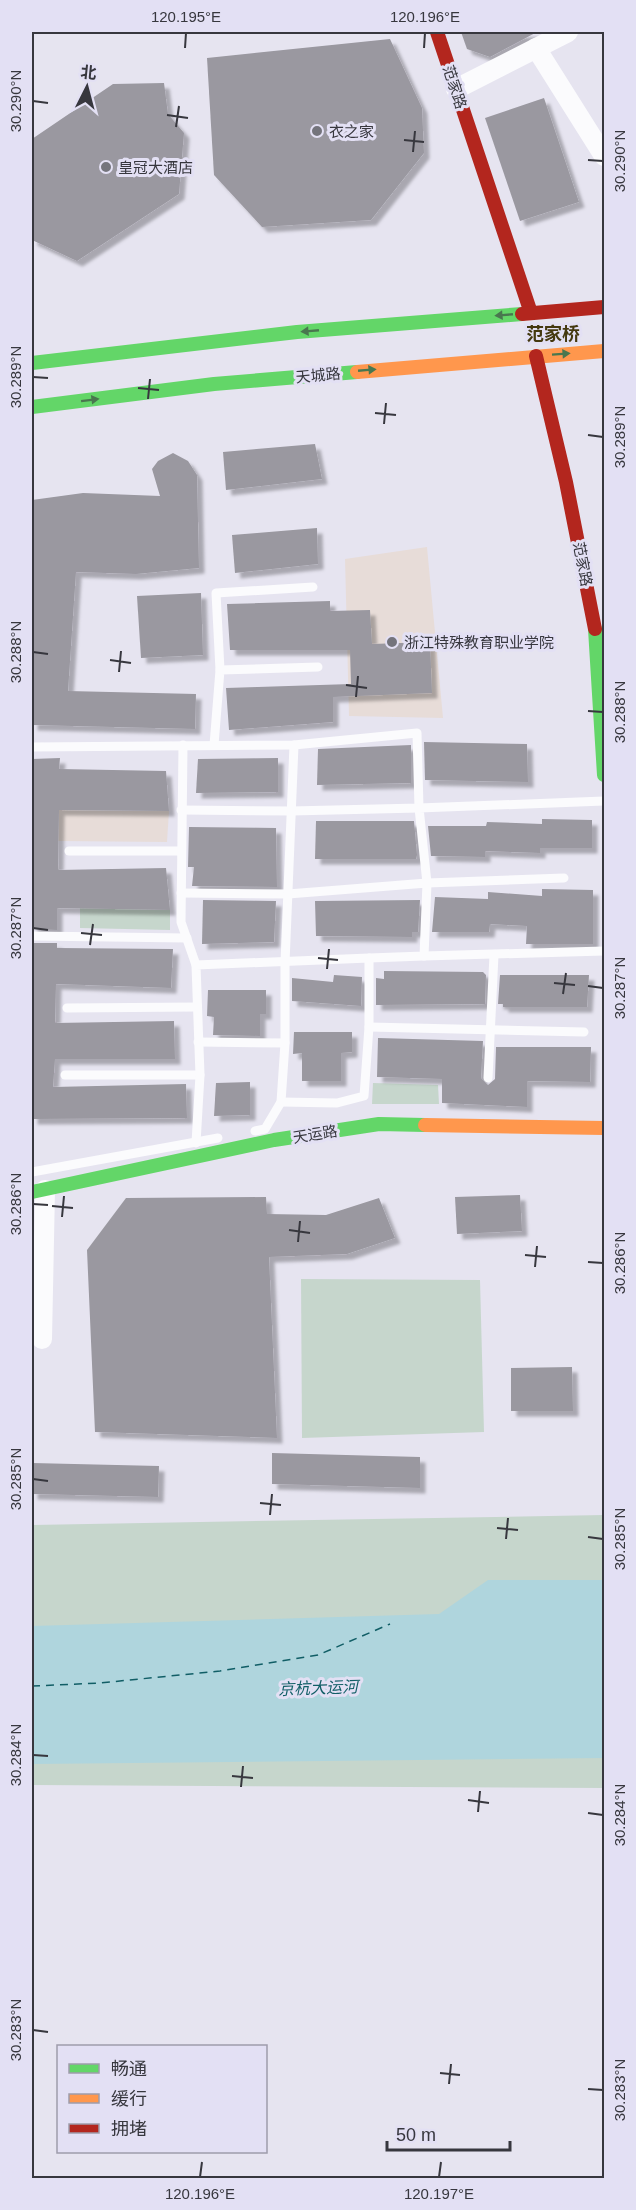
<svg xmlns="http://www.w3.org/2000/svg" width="636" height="2210" viewBox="0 0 636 2210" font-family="Arial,'Noto Sans SC',sans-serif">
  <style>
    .education { fill: #e7dcd8 }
    .green { fill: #c6d6cc }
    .water { fill: #afd5dd }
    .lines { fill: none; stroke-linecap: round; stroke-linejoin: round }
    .ferry { stroke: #115e66; stroke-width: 1.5; stroke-dasharray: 8 6; stroke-linecap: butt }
    .building { fill: #9a98a0; filter: url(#shadow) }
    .lane { stroke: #fbfbfd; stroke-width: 9 }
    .street { stroke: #fbfbfd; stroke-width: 20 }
    .fast { stroke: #63d668; stroke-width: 14 }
    .slow { stroke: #ff974d; stroke-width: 14 }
    .jam { stroke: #b3261e; stroke-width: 14 }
    .oneway { fill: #49774f }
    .ticks { fill: none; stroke: #37373e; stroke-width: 2 }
    .poi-dot { fill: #74747c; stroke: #e3e0f4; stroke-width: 2 }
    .labels { text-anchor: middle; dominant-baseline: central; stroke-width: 6; stroke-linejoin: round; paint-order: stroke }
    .street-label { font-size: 15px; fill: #37373e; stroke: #e3e0f4 }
    .poi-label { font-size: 15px; fill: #37373e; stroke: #e3e0f4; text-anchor: start }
    .water-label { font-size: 16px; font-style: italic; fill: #115e66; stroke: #e3e0f4 }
    .quarter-label { font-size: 18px; font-weight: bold; fill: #443910; stroke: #e3e0f4 }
    .neatline { fill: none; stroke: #37373e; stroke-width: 2 }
    .ticks-label { font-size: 15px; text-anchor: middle; fill: #37373e }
  </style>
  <defs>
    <filter id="shadow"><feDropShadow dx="5.5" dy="5.5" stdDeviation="1.5" flood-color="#0004"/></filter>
  </defs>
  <rect width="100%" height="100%" fill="#e6e4f0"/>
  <g class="education">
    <path d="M427,547L443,718L349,716L345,559Z"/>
    <path d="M59,810L169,811L167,842L58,841Z"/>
  </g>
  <g class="green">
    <path d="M80,908L170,910V930L80,928Z"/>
    <path d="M373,1083L438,1085L439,1104H372Z"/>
    <path d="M301,1279L480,1280L484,1432L302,1438Z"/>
    <path d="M604,1515V1788L32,1785V1525Z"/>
  </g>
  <path class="water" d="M488,1580H604V1758L32,1764V1626L439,1614Z"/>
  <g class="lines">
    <path class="ferry" d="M32,1686L100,1683L220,1671L318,1655L390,1624"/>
  </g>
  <g class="building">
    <path d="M461,32H537L490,57L467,49Z"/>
    <path d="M390,39L422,108L424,153L371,220L262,227L214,175L207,58Z"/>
    <path d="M164,83L168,114L184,133L179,194L77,261L32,240V139L113,84Z"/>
    <path d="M544,98L579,202L520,221L485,118Z"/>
    <path d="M315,444L322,479L226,490L223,452Z"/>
    <path d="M173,453L188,461L197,475L199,568L136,574L76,572L68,691L196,694L195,729L32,725V500L83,493L160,496L152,469L158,461Z"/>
    <path d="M317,528L318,564L235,573L232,535Z"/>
    <path d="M201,593L203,655L141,658L137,596Z"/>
    <path d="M330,601V611L370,610L372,644L430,642L432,693L333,697V722L229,730L226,688L351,684L350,650H230L227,604Z"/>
    <path d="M424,742L527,744L528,782L425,780Z"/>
    <path d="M411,745V783L317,785L318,749Z"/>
    <path d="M60,758L59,769L166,771L169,811L59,810L58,870L166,868L170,910L57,908V930L32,929V759Z"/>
    <path d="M278,758V792L196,793L198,759Z"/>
    <path d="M542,819L592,820V848H540V853L485,851V857L431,856L428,826H486L487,822L542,824Z"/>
    <path d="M316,821H414L417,855L416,859H315Z"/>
    <path d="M189,827L276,828L277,887L192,886L194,867H188Z"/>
    <path d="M542,889L593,890V944H526L527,926L490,924L489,932H432L435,897L488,899V892L542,896Z"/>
    <path d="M203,900L276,901L274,942L202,944Z"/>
    <path d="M420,900L418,932H412V937L316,936L315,901Z"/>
    <path d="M32,943H57V948L173,949L171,988L56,984L55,1023L174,1021L175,1059H55L53,1087L186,1084L187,1118L32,1119Z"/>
    <path d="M384,971L483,972L486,975L485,1004L376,1005V978L384,979Z"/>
    <path d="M334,975L362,977L361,1006L292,1001V978L333,982Z"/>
    <path d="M500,975H589L587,1007H503V1004H498Z"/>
    <path d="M208,990H266V1014H260V1036L213,1035L214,1017L207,1016Z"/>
    <path d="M294,1032H352V1052L341,1053V1081H302V1053L293,1054Z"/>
    <path d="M378,1038L483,1041L481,1078L488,1085L495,1079L496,1047H591L590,1082L527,1081V1107L442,1103V1079L377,1077Z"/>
    <path d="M250,1082V1115L214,1116L216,1083Z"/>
    <path d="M520,1195L522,1231L457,1234L455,1197Z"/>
    <path d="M266,1197L267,1214L326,1215L379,1198L395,1238L347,1254L269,1257L277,1438L95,1432L87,1250L126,1198Z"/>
    <path d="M572,1367L573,1411H511V1368Z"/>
    <path d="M272,1453L420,1457V1488L272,1484Z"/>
    <path d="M32,1463L159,1466L158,1497L32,1494Z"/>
  </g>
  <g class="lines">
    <g class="lane">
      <path d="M220,670L216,593L313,587"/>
      <path d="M183,745L181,922L196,965"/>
      <path d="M214,745L220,670L318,667"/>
      <path d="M32,747L294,745L417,733L419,808L291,811L181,810"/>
      <path d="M69,851H180"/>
      <path d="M564,878L427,883L419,808L604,801"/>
      <path d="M181,893L288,894L427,883L424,956L369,958"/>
      <path d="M32,936L187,938"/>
      <path d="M424,956L604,951"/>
      <path d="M67,1008L197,1007"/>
      <path d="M369,1027L584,1032"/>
      <path d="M198,1042L285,1043"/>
      <path d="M65,1075H200"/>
      <path d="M488,1078L494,955"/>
      <path d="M255,1131L265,1129L281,1102L285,1043V963L294,745"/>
      <path d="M196,1143L200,1075L196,965L369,958V1027L364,1096L337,1103L281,1102"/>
      <path d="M32,1172L218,1138"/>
    </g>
    <g class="street">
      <path d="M536,48L604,156"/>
      <path d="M456,89L568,32"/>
      <path d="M42,1339L45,1190"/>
    </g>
    <g class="fast">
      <path d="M32,363L297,332L522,314"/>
      <path d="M32,407L214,384L357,372"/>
      <path d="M595,629L604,775"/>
      <path d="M32,1192L274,1140L379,1124L425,1125"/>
    </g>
    <g class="slow">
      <path d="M357,372L604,351"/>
      <path d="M425,1125L604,1128"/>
    </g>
    <g class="jam">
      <path d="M437,32L531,313"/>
      <path d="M522,314L604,307"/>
      <path d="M536,356L566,482L595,629"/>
    </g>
  </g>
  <defs><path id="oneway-solid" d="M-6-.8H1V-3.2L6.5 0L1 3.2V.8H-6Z" transform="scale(1.5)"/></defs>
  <g class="oneway">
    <use href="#oneway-solid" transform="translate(504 315) rotate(175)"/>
    <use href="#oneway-solid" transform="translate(310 331) rotate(175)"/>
    <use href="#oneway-solid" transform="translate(561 354) rotate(-4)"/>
    <use href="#oneway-solid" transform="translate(367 370) rotate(-5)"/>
    <use href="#oneway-solid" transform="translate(90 400) rotate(-7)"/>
  </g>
  <path class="ticks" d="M185,48L186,33M424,48L425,33M33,101L48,103M167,115L188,118M176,127L179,106M404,140L424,142M413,152L415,131M588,160L603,161M33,377L48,378M138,388L159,390M148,399L150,379M375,413L396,415M384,424L386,403M588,435L603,437M33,652L48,654M110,660L131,663M119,672L121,651M346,685L367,688M356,697L358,676M588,711L603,712M33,928L48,930M81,933L102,935M90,945L93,924M318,958L338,960M327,969L329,949M554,983L575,985M588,986L603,988M563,994L566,973M33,1204L48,1205M52,1206L73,1208M62,1217L64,1196M289,1230L310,1233M298,1242L300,1221M525,1255L546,1257M588,1262L603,1263M535,1267L537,1246M33,1479L48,1481M260,1503L281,1505M270,1515L272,1494M497,1528L518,1530M588,1537L603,1539M506,1539L508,1518M33,1755L48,1756M232,1776L253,1778M241,1787L243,1766M468,1800L489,1803M478,1812L480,1791M588,1813L603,1815M33,2030L48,2032M440,2073L460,2075M449,2084L451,2064M588,2089L603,2090M200,2177L202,2162M439,2177L441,2162"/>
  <g class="poi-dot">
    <circle cx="317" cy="131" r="6"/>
    <circle cx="106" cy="167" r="6"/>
    <circle cx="392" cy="642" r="6"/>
  </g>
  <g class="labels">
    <g class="street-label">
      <text transform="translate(455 87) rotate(72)">范家路</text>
      <text transform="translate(318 375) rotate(-5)">天城路</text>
      <text transform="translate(583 564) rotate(79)">范家路</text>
      <text transform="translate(315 1134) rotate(-9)">天运路</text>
    </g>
    <g class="poi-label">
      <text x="329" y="131">衣之家</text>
      <text x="118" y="167">皇冠大酒店</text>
      <text x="404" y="642">浙江特殊教育职业学院</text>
    </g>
    <g class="water-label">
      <text transform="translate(318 1688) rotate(-2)">京杭大运河</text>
    </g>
    <g class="quarter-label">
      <text x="553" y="334">范家桥</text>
    </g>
  </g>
  <rect width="636" height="2210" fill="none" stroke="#e3e0f4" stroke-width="66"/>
  <rect x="57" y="2045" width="210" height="108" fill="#e3e0f4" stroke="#9e9cab" stroke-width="1.5"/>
  <rect x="69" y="2064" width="30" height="9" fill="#63d668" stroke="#9e9cab" stroke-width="1.5"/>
  <text x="111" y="2075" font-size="18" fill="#37373e">畅通</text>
  <rect x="69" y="2094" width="30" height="9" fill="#ff974d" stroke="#9e9cab" stroke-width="1.5"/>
  <text x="111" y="2105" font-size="18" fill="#37373e">缓行</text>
  <rect x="69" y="2124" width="30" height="9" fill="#b3261e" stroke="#9e9cab" stroke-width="1.5"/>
  <text x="111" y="2135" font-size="18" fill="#37373e">拥堵</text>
  <g transform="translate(87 87) rotate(6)" stroke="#e3e0f4" stroke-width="4.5" paint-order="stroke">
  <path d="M0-4.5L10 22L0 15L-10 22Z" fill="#37373e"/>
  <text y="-9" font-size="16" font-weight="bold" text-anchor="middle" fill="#37373e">北</text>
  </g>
  <path d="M387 2141v9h123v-9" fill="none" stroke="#37373e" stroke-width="3"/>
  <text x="396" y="2141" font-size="18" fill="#37373e" stroke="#e3e0f4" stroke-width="4.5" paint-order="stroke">50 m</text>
  <rect x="33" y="33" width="570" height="2144" class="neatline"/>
  <g class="ticks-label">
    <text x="186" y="22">120.195°E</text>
    <text x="425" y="22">120.196°E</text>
    <text transform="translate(16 101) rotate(-90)" y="5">30.290°N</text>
    <text transform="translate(620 161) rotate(-90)" y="5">30.290°N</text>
    <text transform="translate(16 377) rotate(-90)" y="5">30.289°N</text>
    <text transform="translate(620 437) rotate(-90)" y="5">30.289°N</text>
    <text transform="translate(16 652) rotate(-90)" y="5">30.288°N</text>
    <text transform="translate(620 712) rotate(-90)" y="5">30.288°N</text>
    <text transform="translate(16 928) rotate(-90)" y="5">30.287°N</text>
    <text transform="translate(620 988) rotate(-90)" y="5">30.287°N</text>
    <text transform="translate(16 1204) rotate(-90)" y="5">30.286°N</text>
    <text transform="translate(620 1263) rotate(-90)" y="5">30.286°N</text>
    <text transform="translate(16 1479) rotate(-90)" y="5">30.285°N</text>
    <text transform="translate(620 1539) rotate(-90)" y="5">30.285°N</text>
    <text transform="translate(16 1755) rotate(-90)" y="5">30.284°N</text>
    <text transform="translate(620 1815) rotate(-90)" y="5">30.284°N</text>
    <text transform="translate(16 2030) rotate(-90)" y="5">30.283°N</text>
    <text transform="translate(620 2090) rotate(-90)" y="5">30.283°N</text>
    <text x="200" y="2199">120.196°E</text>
    <text x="439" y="2199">120.197°E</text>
  </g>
</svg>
